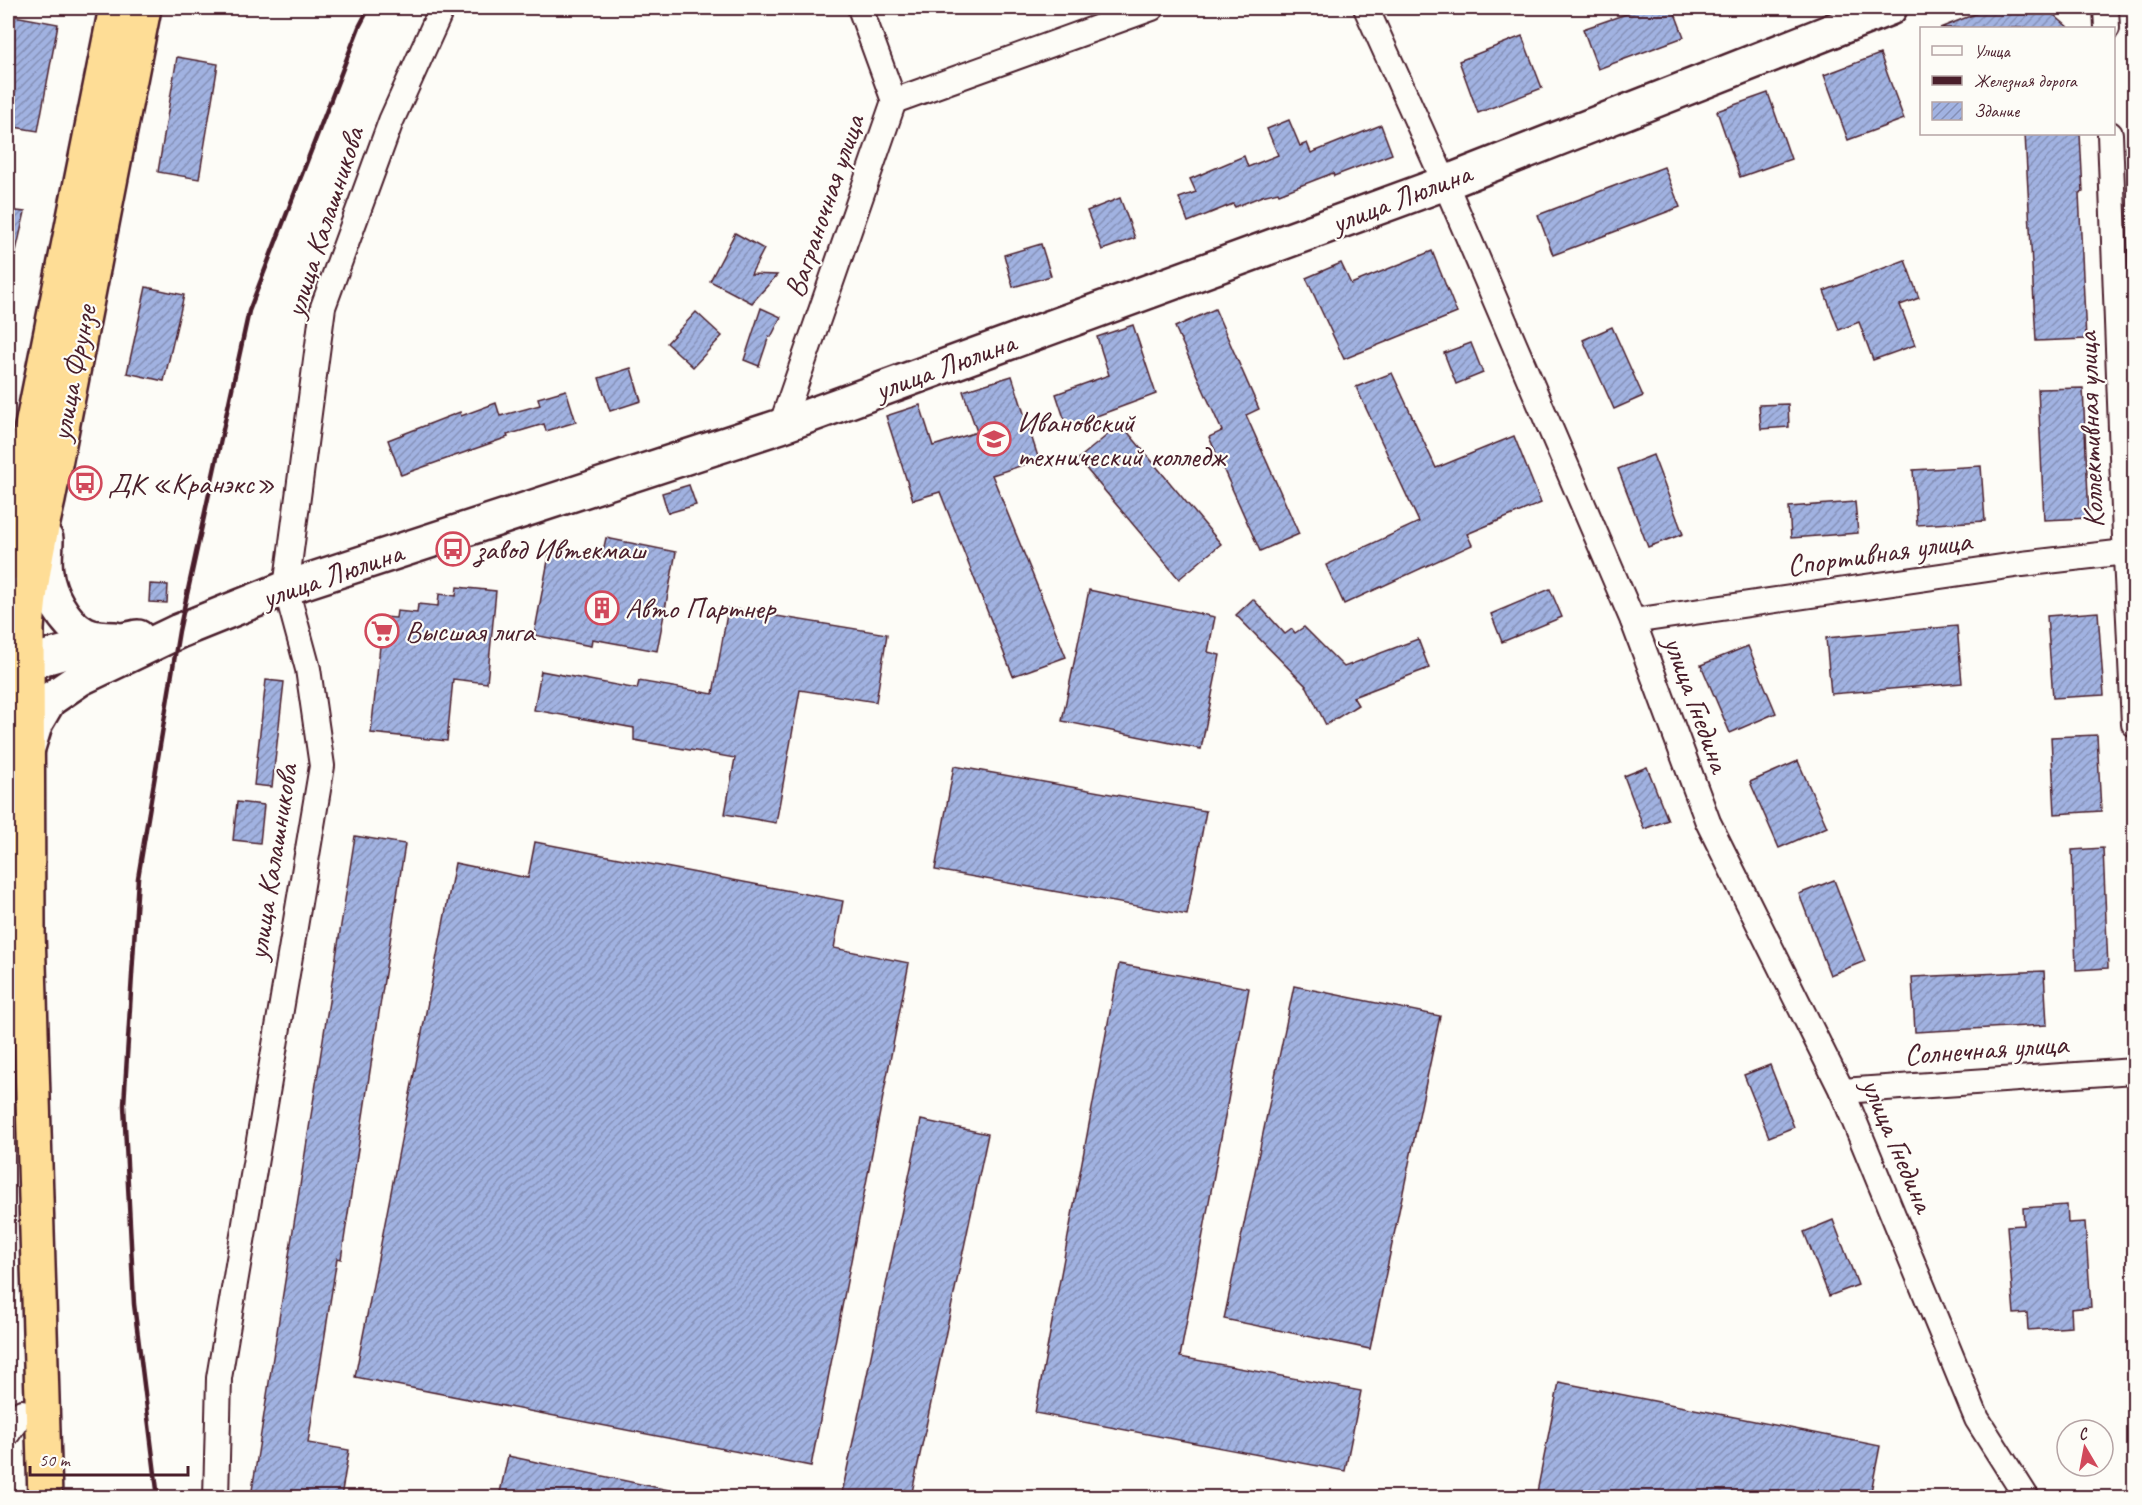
<svg xmlns="http://www.w3.org/2000/svg" width="2142" height="1505" viewBox="0 0 2142 1505" font-family="Caveat,sans-serif">
  <style>
    .building { fill: url(#building-hatch); stroke: #4a1f2b; stroke-width: 1.5 }
    .lines { fill: none; stroke-linecap: round; stroke-linejoin: round }
    .street-casing { stroke: #4a1f2b; stroke-width: 28 }
    .secondary-casing { stroke: #4a1f2b; stroke-width: 38 }
    .highway-casing { stroke: #4a1f2b; stroke-width: 38 }
    .street { stroke: #fdfcf7; stroke-width: 24 }
    .secondary { stroke: #fdfcf7; stroke-width: 33 }
    .highway { stroke: #fedd96; stroke-width: 33 }
    .rail { stroke: #4a1f2b; stroke-width: 4.5 }
    .labels { text-anchor: middle; dominant-baseline: central; stroke-width: 4.5; stroke-linejoin: round; paint-order: stroke }
    .street-label { font-size: 30px; fill: #4a1f2b; stroke: #fdfcf7 }
    .poi-label { font-size: 30px; fill: #4a1f2b; stroke: #fdfcf7; text-anchor: start }
  </style>
  <defs>
    <pattern id="building-hatch" width="6" height="6" patternUnits="userSpaceOnUse" patternTransform="scale(1.5)"><rect width="6" height="6" fill="#a1b2e1"/><path d="M-1 1l2-2M0 6l6-6M5 7l2-2" fill="none" stroke="#8590b7"/></pattern>
  </defs>
  <rect width="100%" height="100%" fill="#fdfcf7"/>
  <filter id="ink" filterUnits="userSpaceOnUse"><feTurbulence type="fractalNoise" baseFrequency=".0167" numOctaves="2"/><feDisplacementMap in="SourceGraphic" scale="12" xChannelSelector="R" yChannelSelector="G"/><feConvolveMatrix kernelMatrix="1 2 1 2 8 2 1 2 1" color-interpolation-filters="sRGB"/></filter>
  <g filter="url(#ink)">
    <g class="building">
      <path d="M1643,8H1673L1684,37L1598,69L1583,29Z"/>
      <path d="M1990,8H2046L2069,28H1940Z"/>
      <path d="M9,15L58,24L38,131L8,126V26Z"/>
      <path d="M1522,36L1542,88L1478,113L1459,61Z"/>
      <path d="M1880,54L1904,119L1848,140L1824,75Z"/>
      <path d="M177,57L218,64L199,179L158,172Z"/>
      <path d="M1768,93L1791,159L1740,177L1717,111Z"/>
      <path d="M1289,120L1300,146L1307,143L1311,153L1381,125L1392,154L1334,176L1333,173L1279,194L1278,192L1262,196L1235,207L1233,204L1188,222L1179,198L1196,192L1190,179L1244,156L1248,167L1278,155L1267,129Z"/>
      <path d="M2025,134H2080L2083,192L2079,193L2086,339L2036,341Z"/>
      <path d="M1664,167L1680,207L1553,255L1538,215Z"/>
      <path d="M1120,198L1135,238L1102,250L1087,211Z"/>
      <path d="M8,210L25,212L14,260H8Z"/>
      <path d="M735,233L764,249L751,274L777,275L752,303L710,281Z"/>
      <path d="M1041,244L1051,276L1013,287L1004,255Z"/>
      <path d="M1432,251L1457,313L1344,359L1306,278L1341,263L1351,284Z"/>
      <path d="M1905,260L1919,298L1900,305L1915,345L1873,360L1859,322L1839,330L1824,291Z"/>
      <path d="M146,287L184,295L164,381L127,373Z"/>
      <path d="M761,308L781,317L771,337L769,336L759,366L744,360Z"/>
      <path d="M1215,309L1259,409L1246,415L1299,534L1260,551L1209,437L1222,431L1175,327Z"/>
      <path d="M696,312L722,336L693,367L667,343Z"/>
      <path d="M1133,325L1156,394L1067,427L1056,394L1109,375L1097,337Z"/>
      <path d="M1612,327L1643,396L1614,409L1583,340Z"/>
      <path d="M1471,343L1483,373L1456,384L1444,353Z"/>
      <path d="M631,368L641,401L610,411L599,378Z"/>
      <path d="M1392,373L1436,468L1514,436L1541,503L1467,534L1472,545L1344,604L1326,565L1419,522L1356,387Z"/>
      <path d="M1012,376L1039,460L992,475L1066,657L1013,676L940,492L913,500L886,416L920,405L933,446L977,432L963,391Z"/>
      <path d="M2083,388L2089,518L2044,520L2038,389Z"/>
      <path d="M566,390L576,422L546,431L544,424L507,435L508,437L401,475L388,440L460,412L461,416L496,403L500,416L540,405L538,398Z"/>
      <path d="M1788,404L1789,427L1761,429L1759,405Z"/>
      <path d="M1121,424L1221,544L1179,579L1078,459Z"/>
      <path d="M1653,455L1683,534L1648,547L1618,469Z"/>
      <path d="M1981,466L1985,521L1917,525L1913,470Z"/>
      <path d="M689,485L696,505L668,513L662,493Z"/>
      <path d="M1855,502L1858,533L1791,538L1789,507Z"/>
      <path d="M606,538L676,552L657,651L592,639L591,646L534,635L550,550L601,560Z"/>
      <path d="M150,584L168,585L167,603L149,602Z"/>
      <path d="M457,587L496,591L487,683L453,679L447,741L371,733L383,617L396,618L397,611L417,613L418,604L438,606L439,594L456,596Z"/>
      <path d="M1550,589L1562,617L1502,642L1491,614Z"/>
      <path d="M1089,590L1215,617L1208,652L1220,655L1201,749L1062,721Z"/>
      <path d="M1253,599L1285,634L1292,629L1295,633L1304,627L1344,667L1418,639L1429,668L1353,697L1358,705L1326,725L1307,687L1236,615Z"/>
      <path d="M728,608L887,634L876,702L800,690L776,823L725,814L735,758L634,740V728L534,710L541,671L637,689L639,681L713,694Z"/>
      <path d="M2098,612L2104,695L2053,698L2047,616Z"/>
      <path d="M1957,626L1962,683L1831,694L1826,638Z"/>
      <path d="M1748,646L1776,713L1730,733L1701,665Z"/>
      <path d="M266,680L284,682L272,787L254,785Z"/>
      <path d="M2097,735L2101,811L2055,814L2051,737Z"/>
      <path d="M1798,761L1827,827L1779,848L1750,782Z"/>
      <path d="M954,766L1206,811L1187,915L935,870Z"/>
      <path d="M1647,767L1668,820L1644,829L1624,776Z"/>
      <path d="M237,802L264,805L260,843L233,840Z"/>
      <path d="M355,836L405,844L341,1259L337,1258L308,1443L349,1450L341,1497H251Z"/>
      <path d="M535,842L843,901L834,948L909,963L811,1466L355,1377L455,863L528,878Z"/>
      <path d="M2103,848L2108,968L2076,970L2072,850Z"/>
      <path d="M1834,880L1865,961L1830,975L1799,894Z"/>
      <path d="M1119,964L1249,988L1180,1357L1361,1391L1345,1471L1035,1413Z"/>
      <path d="M2044,971L2047,1025L1915,1032L1912,977Z"/>
      <path d="M1294,986L1440,1016L1370,1349L1224,1319Z"/>
      <path d="M1770,1065L1794,1127L1769,1137L1744,1075Z"/>
      <path d="M921,1120L988,1134L911,1497H865L842,1493Z"/>
      <path d="M2067,1205L2068,1223L2085,1222L2091,1307L2071,1309L2072,1327L2028,1330L2027,1313L2014,1314L2007,1226L2024,1225L2023,1208Z"/>
      <path d="M1833,1220L1858,1285L1829,1296L1804,1232Z"/>
      <path d="M1559,1382L1880,1446L1870,1497H1536Z"/>
      <path d="M508,1456L669,1490L668,1497H499Z"/>
    </g>
    <g class="lines">
      <defs>
        <g id="street">
          <path d="M1366,8L1445,183L1633,621L1708,822L1842,1091L1977,1419L2027,1498"/>
          <path d="M2106,8L2107,28"/>
          <path d="M894,101L1152,8"/>
          <path d="M2110,134L2125,536L2134,724"/>
          <path d="M781,426L894,101L860,8"/>
          <path d="M1633,621L2022,564L2134,551"/>
          <path d="M1842,1091L2134,1071"/>
          <path d="M8,1433L22,1412"/>
          <path d="M216,1498L219,1378L322,766L308,669L286,588L323,307L391,121L442,8"/>
        </g>
        <g id="secondary">
          <path d="M14,534C9,578 1,626 24,665"/>
          <path d="M46,539C46,550 44,561 46,572C48,593 64,623 84,634C93,639 105,639 115,639"/>
          <path d="M8,710C11,697 14,677 25,667C39,655 117,641 138,637"/>
          <path d="M28,748L36,722L49,700L81,678L179,631L286,588L781,426L1445,183L1890,8"/>
        </g>
        <g id="highway">
          <path d="M8,564L20,486L116,8"/>
          <path d="M45,1498L28,931L27,629C30,585 38,543 48,500L144,8"/>
        </g>
      </defs>
      <use href="#street" class="street-casing"/>
      <use href="#secondary" class="secondary-casing"/>
      <use href="#highway" class="highway-casing"/>
      <use href="#street" class="street"/>
      <use href="#secondary" class="secondary"/>
      <use href="#highway" class="highway"/>
      <path class="rail" d="M158,1498L134,1304L124,1105L138,878L179,631L249,311L359,27L369,8"/>
    </g>
  </g>
  <defs>
    <symbol id="university-ring" viewBox="-11 -11 22 22"><circle r="9.5" fill="#fdfcf7" stroke="#d1495b" stroke-width="1.5"/><path d="M0-5L7-2L0 1L-7-2ZM-4 1L0 2.5L4 1V4Q0 6-4 4Z" fill="#d1495b"/></symbol>
    <symbol id="bus-ring" viewBox="-11 -11 22 22"><circle r="9.5" fill="#fdfcf7" stroke="#d1495b" stroke-width="1.5"/><path d="M-5-6H5V4H4V6H2V4H-2V6H-4V4H-5ZM-3.5-4V0h7V-4ZM-3.5 1.2v1.5H-2V1.2ZM2 1.2v1.5H3.5V1.2Z" fill="#d1495b"/></symbol>
    <symbol id="building-ring" viewBox="-11 -11 22 22"><circle r="9.5" fill="#fdfcf7" stroke="#d1495b" stroke-width="1.5"/><path d="M-4-6H4V6H1V3H-1V6H-4ZM-2.5-4.3h1.7v1.8h-1.7ZM.8-4.3h1.7v1.8H.8ZM-2.5-1h1.7V.8h-1.7ZM.8-1h1.7V.8H.8Z" fill="#d1495b"/></symbol>
    <symbol id="supermarket-ring" viewBox="-11 -11 22 22"><circle r="9.5" fill="#fdfcf7" stroke="#d1495b" stroke-width="1.5"/><path d="M-6-5.5h2.5l.6 2H6L4.5 2H-2.5L-4.4-4H-6ZM-1.5 3.2a1.3 1.3 0 1 0 .1 0ZM3 3.2a1.3 1.3 0 1 0 .1 0Z" fill="#d1495b"/></symbol>
  </defs>
  <g fill-rule="evenodd">
    <use href="#university-ring" x="975" y="420" width="38" height="38"/>
    <use href="#bus-ring" x="66" y="464" width="38" height="38"/>
    <use href="#bus-ring" x="434" y="530" width="38" height="38"/>
    <use href="#building-ring" x="583" y="589" width="38" height="38"/>
    <use href="#supermarket-ring" x="363" y="612" width="38" height="38"/>
  </g>
  <g class="labels">
    <g class="street-label">
      <text transform="translate(1401 198) rotate(-21)">улица Люлина</text>
      <text transform="translate(824 206) rotate(-71)">Ваграночная улица</text>
      <text transform="translate(324 222) rotate(-72)">улица Калашникова</text>
      <text transform="translate(945 366) rotate(-20)">улица Люлина</text>
      <text transform="translate(73 373) rotate(-79)">улица Фрунзе</text>
      <text transform="translate(2090 430) rotate(-92)">Коллективная улица</text>
      <text transform="translate(1879 553) rotate(-8)">Спортивная улица</text>
      <text transform="translate(332 575) rotate(-19)">улица Люлина</text>
      <text transform="translate(1697 704) rotate(70)">улица Гнедина</text>
      <text transform="translate(272 862) rotate(-81)">улица Калашникова</text>
      <text transform="translate(1986 1049) rotate(-4)">Солнечная улица</text>
      <text transform="translate(1898 1145) rotate(67)">улица Гнедина</text>
    </g>
    <g class="poi-label">
      <text x="1017" y="422">Ивановский<tspan x="1017" dy="34">технический колледж</tspan></text>
      <text x="108" y="483">ДК «Кранэкс»</text>
      <text x="476" y="549">завод Ивтекмаш</text>
      <text x="625" y="608">Авто Партнер</text>
      <text x="405" y="631">Высшая лига</text>
    </g>
  </g>
  <rect width="2142" height="1505" fill="none" stroke="#fdfcf7" stroke-width="30"/>
  <rect x="15" y="15" width="2112" height="1475" fill="none" stroke="#4a1f2b" stroke-width="2" filter="url(#ink)"/>
  <rect x="1920" y="27" width="195" height="108" fill="#fdfcf7" stroke="#b5a4a5" stroke-width="1.5"/>
  <rect x="1932" y="46" width="30" height="9" fill="#fdfcf7" stroke="#b5a4a5" stroke-width="1.5"/>
  <text x="1974" y="57" font-size="18" fill="#4a1f2b">Улица</text>
  <rect x="1932" y="76" width="30" height="9" fill="#4a1f2b" stroke="#b5a4a5" stroke-width="1.5"/>
  <text x="1974" y="87" font-size="18" fill="#4a1f2b">Железная дорога</text>
  <rect x="1932" y="102" width="30" height="18" fill="url(#building-hatch)" stroke="#b5a4a5" stroke-width="1.5"/>
  <text x="1974" y="117" font-size="18" fill="#4a1f2b">Здание</text>
  <g transform="translate(2085 1448) rotate(350)"><circle r="28" fill="#fdfcf7" stroke="#b5a4a5" stroke-width="1.5"/>
  <path d="M0-4.5L10 22L0 15L-10 22Z" fill="#d1495b"/>
  <text y="-9" font-size="16" font-weight="bold" text-anchor="middle" fill="#4a1f2b">С</text>
  </g>
  <path d="M30 1466v9h158v-9" fill="none" stroke="#4a1f2b" stroke-width="3"/>
  <text x="39" y="1466" font-size="18" fill="#4a1f2b" stroke="#fdfcf7" stroke-width="4.5" paint-order="stroke">50 m</text>
</svg>
